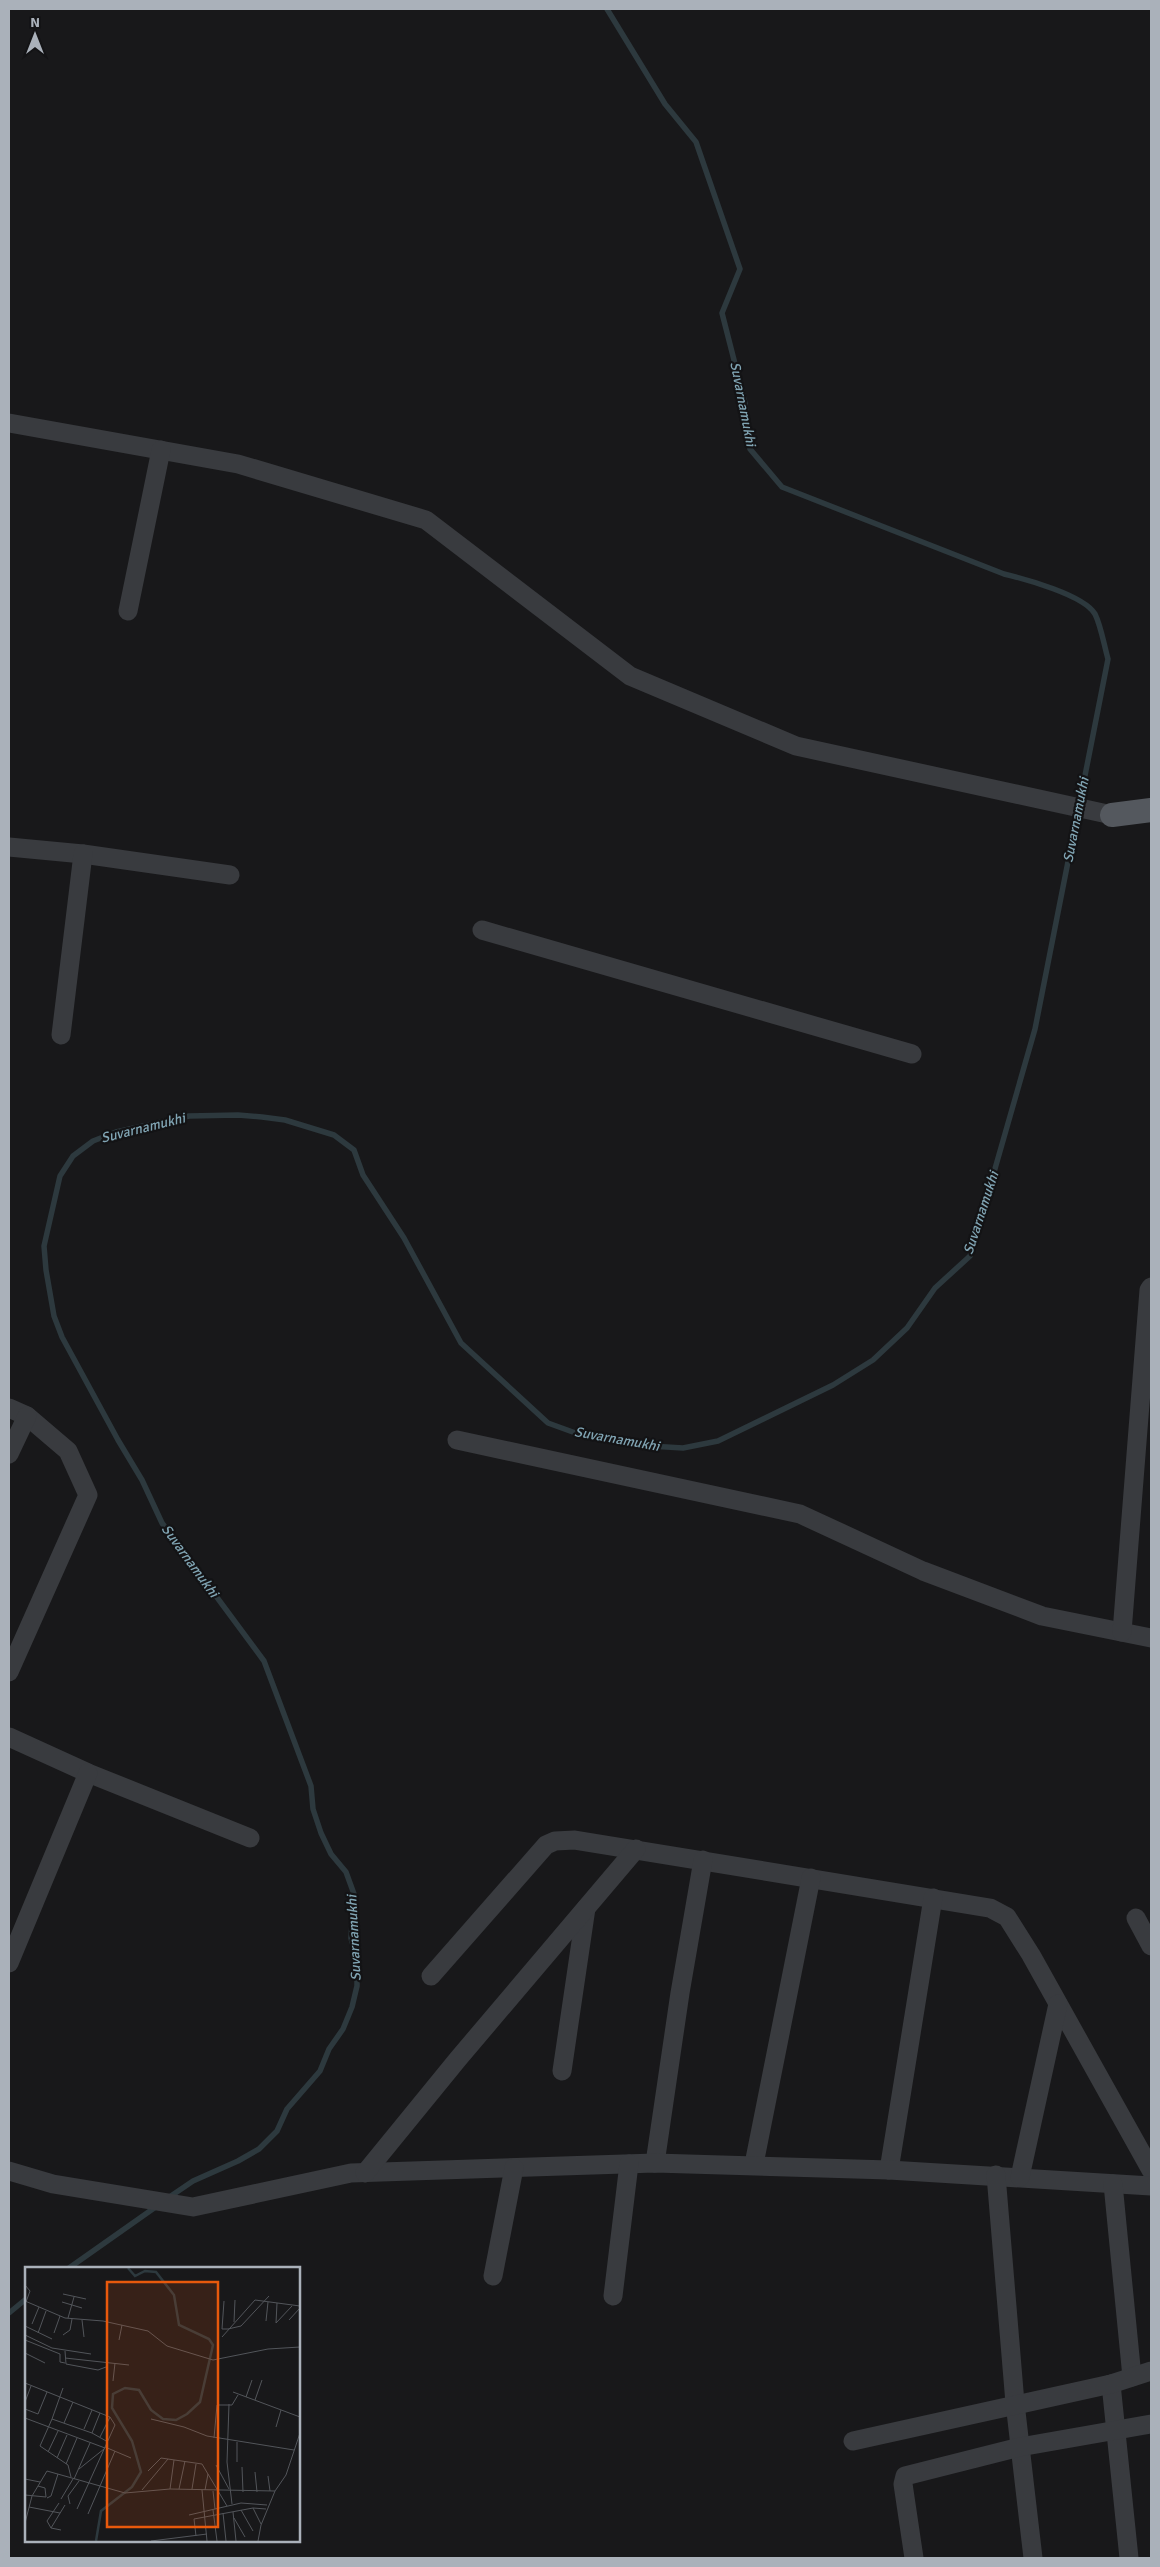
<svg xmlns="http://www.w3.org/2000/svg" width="1160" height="2567" viewBox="0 0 1160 2567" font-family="Signika,sans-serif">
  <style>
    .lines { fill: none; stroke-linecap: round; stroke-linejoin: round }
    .stream { stroke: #2d393e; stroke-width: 5.5 }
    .minor { stroke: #393b3f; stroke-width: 19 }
    .major { stroke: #54585e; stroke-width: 24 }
    .labels { text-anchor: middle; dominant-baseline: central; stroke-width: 4.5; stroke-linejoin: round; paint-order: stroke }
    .water-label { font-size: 14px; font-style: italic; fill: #81a5b4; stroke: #131315 }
    .inset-river { fill: none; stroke: #2d393e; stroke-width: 2.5 }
    .inset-road { fill: none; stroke: #52555a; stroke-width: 1 }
    .view { fill: #e8590c; fill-opacity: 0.15; stroke: #e8590c; stroke-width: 2.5 }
    .inset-edge { fill: none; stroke: #aab1ba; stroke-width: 2.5 }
  </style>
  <rect width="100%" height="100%" fill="#18181a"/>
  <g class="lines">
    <g class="stream">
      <path d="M168,2198L193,2181L238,2161L259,2149L277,2131L287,2109L320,2071L329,2049L343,2029L352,2007L357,1986V1961L351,1938L354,1894L346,1872L331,1854L321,1833L313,1809L311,1786L264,1661L162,1523L142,1480L118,1440L62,1337L54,1316L46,1270L44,1246L60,1176L73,1156L93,1141L116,1132L189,1116L238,1115L262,1117L285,1120L334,1135L354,1150L363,1175L404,1238L461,1343L548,1423L581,1435L650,1446L683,1448L718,1441L833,1385L873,1360L907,1328L935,1288L970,1256L1035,1029L1108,659C1104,645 1101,626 1095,614C1084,595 1025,579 1004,574L782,487L750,449L745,403L722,313L740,269L696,142L665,104L607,9"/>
      <path d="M69,2268L157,2206"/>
      <path d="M9,2313L26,2299"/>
    </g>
    <g class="minor">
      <path d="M9,423L238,464L426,520L630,676L796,746L1112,815"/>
      <path d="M128,611L161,450"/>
      <path d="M9,847L83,854L230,875"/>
      <path d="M482,930L912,1054"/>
      <path d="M61,1035L83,854"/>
      <path d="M9,1408L27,1416L68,1451L88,1495L9,1672"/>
      <path d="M457,1440L800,1514L923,1571L1042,1616L1151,1638"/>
      <path d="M9,1454L27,1416"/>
      <path d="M1122,1632L1149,1290L1151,1287"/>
      <path d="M9,1737L88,1773L250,1838"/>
      <path d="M1136,1918L1151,1946"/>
      <path d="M9,1963L88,1773"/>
      <path d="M431,1976L546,1845L555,1841L575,1840L990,1908L1007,1917L1031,1955L1151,2170"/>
      <path d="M562,2071L586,1908"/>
      <path d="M655,2163L680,1993L703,1860"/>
      <path d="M754,2164L811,1878"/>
      <path d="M889,2170L933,1898"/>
      <path d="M9,2171L53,2184L193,2207L351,2173L655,2163L889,2170L1151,2186"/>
      <path d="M365,2173L458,2059L636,1849"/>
      <path d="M996,2175L1015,2403L1033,2558"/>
      <path d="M1020,2177L1058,2004"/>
      <path d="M1113,2184L1132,2377"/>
      <path d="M493,2276L514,2168"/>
      <path d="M613,2296L629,2164"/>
      <path d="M1111,2384L1129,2558"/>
      <path d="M853,2441L1111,2384L1151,2371"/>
      <path d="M914,2558L903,2484L905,2476L1020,2447L1151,2424"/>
    </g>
    <path class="major" d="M1112,815L1151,810"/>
  </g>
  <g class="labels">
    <g class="water-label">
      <text transform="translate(743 404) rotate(79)">Suvarnamukhi</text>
      <text transform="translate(1076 820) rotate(-79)">Suvarnamukhi</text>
      <text transform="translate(143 1128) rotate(-14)">Suvarnamukhi</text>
      <text transform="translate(981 1213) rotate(-72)">Suvarnamukhi</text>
      <text transform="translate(617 1439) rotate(10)">Suvarnamukhi</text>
      <text transform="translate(190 1561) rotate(54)">Suvarnamukhi</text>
      <text transform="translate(354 1938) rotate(-93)">Suvarnamukhi</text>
    </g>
  </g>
  <g transform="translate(25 2267)">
    <rect width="275" height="275" fill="#18181a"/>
    <path class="inset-river" d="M71,274L76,244L107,220L116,205L107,174L87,141L88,127L100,121L114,123L126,143L138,152L151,153L162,147L175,135L188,78L184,72L154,58L149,28L131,5L120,4L110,9L103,1"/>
    <path class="inset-road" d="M0,18L5,24L1,35M38,27L61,32M0,34L40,51L78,54L123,64L142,79L188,93M199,34L197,62H203L216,59L244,29M37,35L57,41M252,36L251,56L267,39M43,51L49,30M57,53L59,70M264,53L275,41M241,54L243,35M209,55L210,33M7,57L14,40M0,59L27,72M13,66L21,44M29,66L35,49M0,68L27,81L66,87M38,68L45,63L47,52M197,70L230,33L275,39M0,73L35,87V95L40,96M94,73L97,58M40,84L41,97L73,103L81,100M0,86L20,96M40,91L104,98M188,93L243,82L275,80M88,114L90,96M0,116L85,150L90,158L52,242M38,121L27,152L67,166L83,175M208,125L275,150M221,130L227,113M230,133L237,113M0,135L6,119M204,137L202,195L207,237M0,142L13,147L22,125M0,151L80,181M27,152L15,179L43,198L46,210M126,152L159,160L182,169L269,183M39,156L48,135M251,160L256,143M59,162L67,143M67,166L75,146M75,170L85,150M189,171L192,138H207L213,128M212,175V195M80,180L106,191M23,185L33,164M32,191L42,168M41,197L52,171M191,198L204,222M217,200L218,225M54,202L79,182M123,204L136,191L177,197L202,239M230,205L232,225M243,209L245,224M0,212L15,215M49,212L65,176M145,222L149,193M154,222L160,194M167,222L171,197M117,223L143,192M177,223L182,274M180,223L183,207M188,224L190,242M0,228L21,230L20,221L13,219M22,231L26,229L33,207M36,232L48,212M34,236L22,254L26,261L36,263M45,237L43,229L54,214M4,240L35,246M228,241L236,257M188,243L192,274M216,243L228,264M208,245L211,274M198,246L201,274M63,247L90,184M164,248L216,236L242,238M209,251L220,270M0,256L7,229L22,204L100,226L145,222L250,224M26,261L40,238M171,269L169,252L228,241L241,242M126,274L182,267M233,274L236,258L250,224L261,208L275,166"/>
    <path class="view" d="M82,15H193V260H82Z"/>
    <rect width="275" height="275" class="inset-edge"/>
  </g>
  <rect width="1160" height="2567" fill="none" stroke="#aab1ba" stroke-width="20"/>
  <g transform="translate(35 35)" stroke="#131315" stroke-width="4" paint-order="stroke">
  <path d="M0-4L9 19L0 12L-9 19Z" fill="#aab1ba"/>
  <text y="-8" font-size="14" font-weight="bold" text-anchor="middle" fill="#aab1ba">N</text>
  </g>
</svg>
